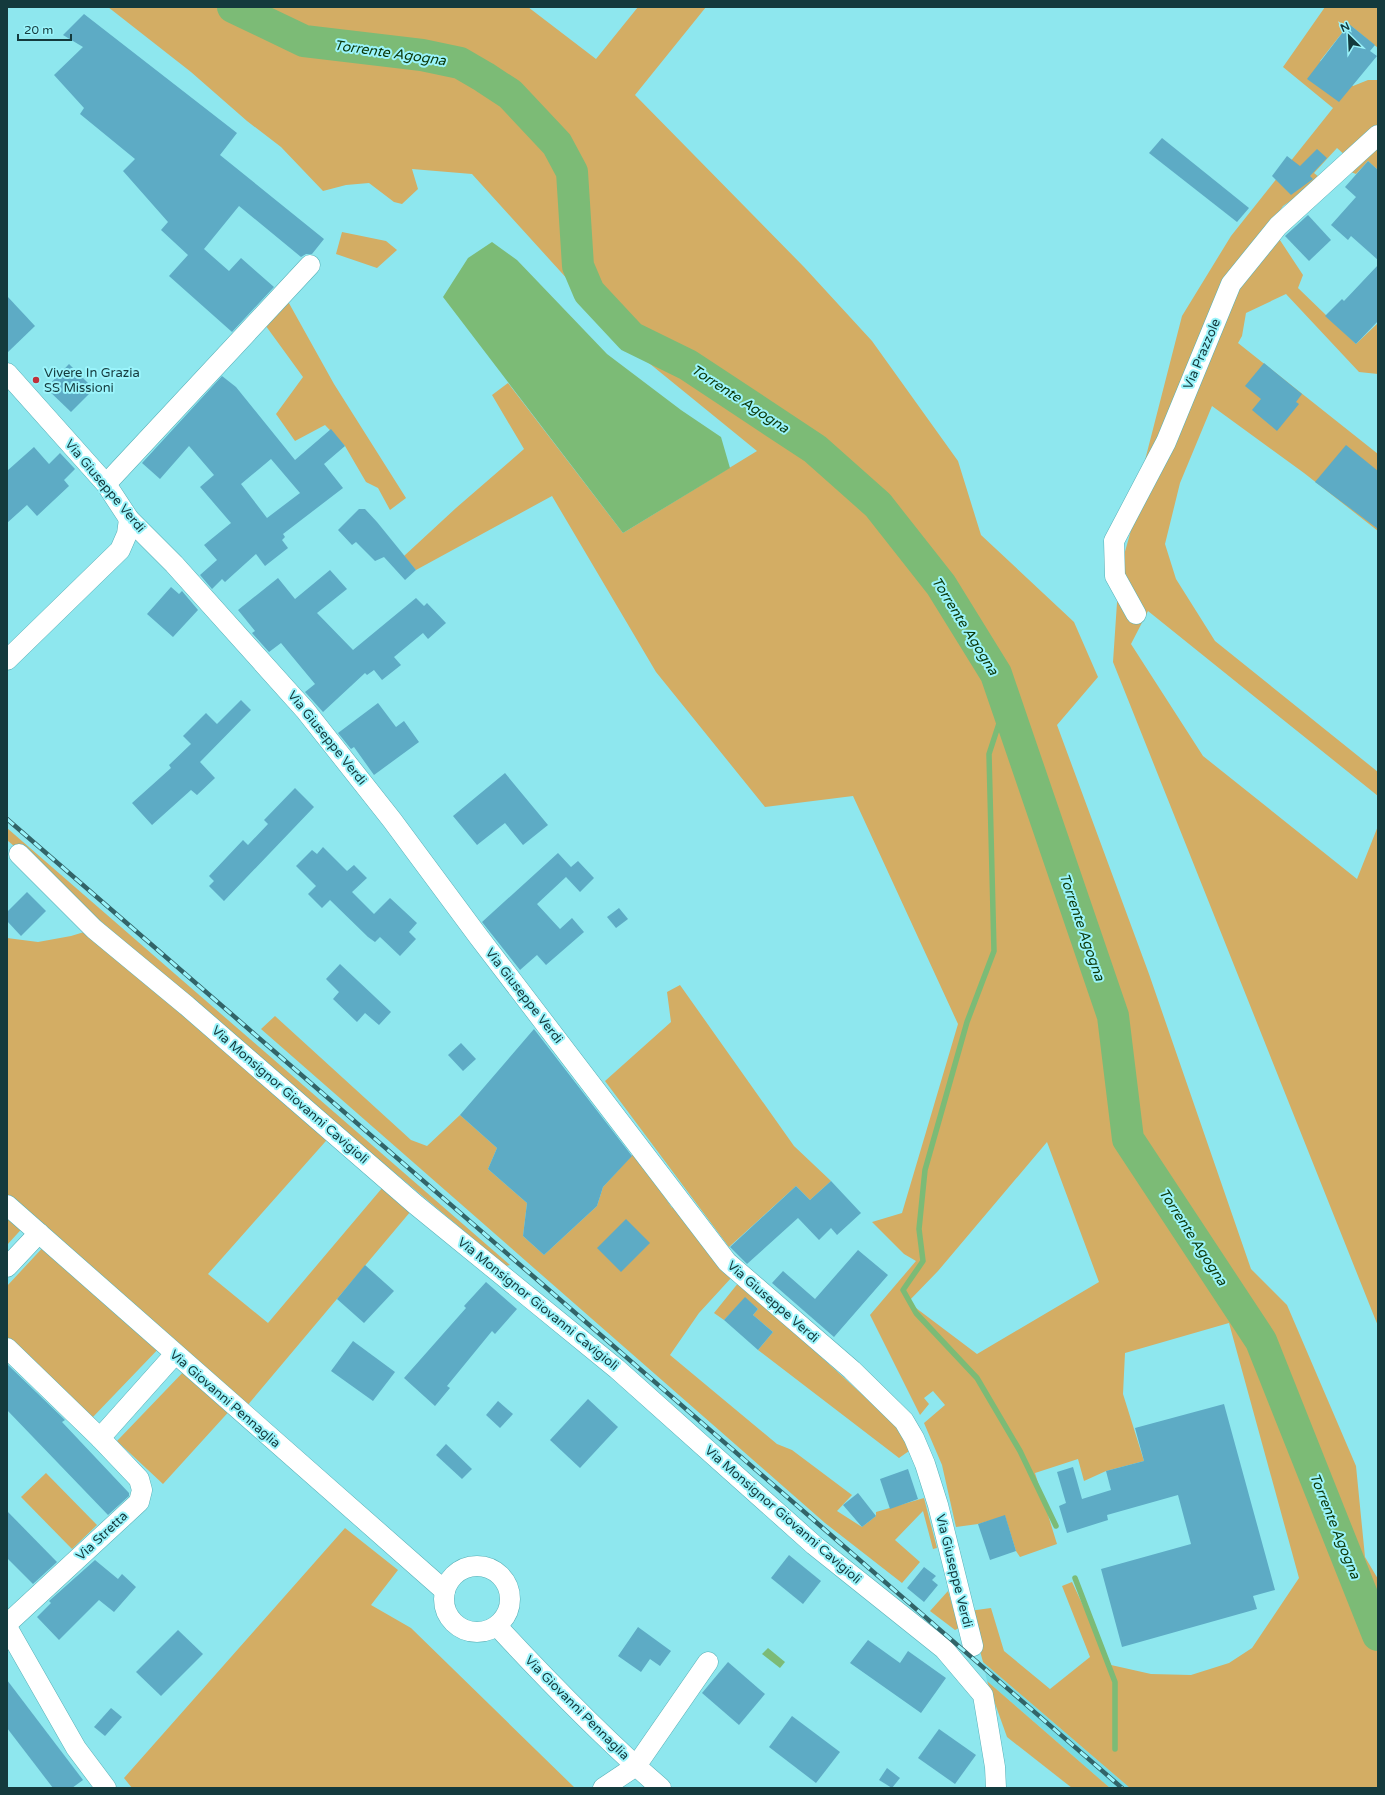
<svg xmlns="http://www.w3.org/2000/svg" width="1385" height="1795" viewBox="0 0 1385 1795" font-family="'Varela Round',sans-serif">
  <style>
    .built { fill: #77dce4 }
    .green { fill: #d3ad64; fill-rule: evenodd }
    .water { fill: #7cbb76 }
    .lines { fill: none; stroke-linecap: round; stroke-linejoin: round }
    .stream { stroke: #7cbb76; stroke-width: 5.5 }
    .river { stroke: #7cbb76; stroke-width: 32 }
    .building { fill: #5dabc5; fill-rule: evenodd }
    .minor-casing { stroke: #57b0b7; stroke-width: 21 }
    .minor { stroke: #fff; stroke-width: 20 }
    .rail-casing { stroke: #326468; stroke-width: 4.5 }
    .rail { stroke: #9bf4fb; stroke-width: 3; stroke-dasharray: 9; stroke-linecap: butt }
    .poi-dot { fill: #c02f3a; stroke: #9bf4fb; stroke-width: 1.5 }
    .labels { text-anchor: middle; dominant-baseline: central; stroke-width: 4; stroke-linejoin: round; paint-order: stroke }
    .street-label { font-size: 13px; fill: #143a3d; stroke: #9bf4fb }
    .poi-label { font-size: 13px; fill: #143a3d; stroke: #9bf4fb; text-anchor: start }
    .water-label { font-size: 14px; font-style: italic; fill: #0b3808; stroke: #9bf4fb }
  </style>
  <rect width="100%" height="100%" fill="#8ee7ee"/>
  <path class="built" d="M983,1662L1130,1788H1110L987,1681Z"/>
  <g class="green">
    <path d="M108,7H528L596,59L638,7H706L635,95L804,267L872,341L958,461L981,535L1074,622L1098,677L1057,725L1149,974L1251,1269L1287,1305L1356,1466L1365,1557L1378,1579V1788H1130L983,1662L969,1611L991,1608L1004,1651L1050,1689L1090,1657L1062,1586L1072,1582L1111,1665L1151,1674L1191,1675L1229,1663L1252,1648L1299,1578L1229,1323L1125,1353L1123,1394L1144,1461L1106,1471L1084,1481L1078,1459L1035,1473L1057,1544L1020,1557L1016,1551L1005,1516L978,1524L956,1527L942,1465L924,1423L945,1405L933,1391L924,1398L929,1404L920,1415L870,1315L916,1261L904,1254L872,1222L902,1213L958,1024L853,796L765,807L656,672L552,496L416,570L404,556L456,508L524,449L492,395L508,383L623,533L757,451L628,346L472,174L412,169L418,189L402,204L394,202L369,183L346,185L323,191L281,147L247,121L191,72ZM1047,1142L1099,1282L977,1354L908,1302L938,1271Z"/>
    <path d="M1325,7H1378V48L1349,24L1320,61L1353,86L1368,80H1378V129L1347,157L1337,148L1314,173L1319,177L1312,186L1283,206L1270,225L1303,275L1298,288L1356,344L1378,323V374L1359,372L1286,294L1246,313L1242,336L1238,343L1378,454V531L1304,473L1212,406L1180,483L1165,544L1176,579L1215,641L1378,772V796L1148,611L1131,644L1203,756L1357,879L1378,826V1326L1113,662L1119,573L1135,516L1143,468L1182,316L1231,236L1333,108L1283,67Z"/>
    <path d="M1378,141V170L1368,161L1356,174L1351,172Z"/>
    <path d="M342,232L386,241L397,250L377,268L336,254Z"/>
    <path d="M285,296L334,384L406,498L390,510L378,488L366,482L345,446L325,425L295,441L276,414L303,377L263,322Z"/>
    <path d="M7,828L510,1265L506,1266L290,1085L7,840Z"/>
    <path d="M94,929L333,1133L208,1274L268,1323L388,1181L416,1205L241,1413L233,1407L163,1484L117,1441L188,1367L163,1344L92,1418L7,1340V1286L48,1242L27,1223L7,1245V938L38,942L71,936Z"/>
    <path d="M680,985L794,1146L831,1181L810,1200L796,1186L729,1247L605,1081L671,1022L667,992Z"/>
    <path d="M275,1016L411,1140L427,1146L460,1115L497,1148L488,1169L527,1203L523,1236L544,1255L597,1206L603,1187L635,1152L672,1208L676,1206L732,1277L699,1313L670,1355L777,1444L792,1450L852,1495L837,1511L862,1527L876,1516V1512L924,1498L937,1548L933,1549L923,1511L895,1540L920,1562L902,1583L825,1523L261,1029Z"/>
    <path d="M739,1282L888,1418L900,1432L909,1451L899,1458L758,1350L773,1332L753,1315L758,1309L745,1298L724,1320L714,1313Z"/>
    <path d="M46,1473L97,1525L72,1549L21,1497Z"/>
    <path d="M345,1528L398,1570L371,1605L411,1628L575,1788H132L124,1778Z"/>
    <path d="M948,1591L959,1628L955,1630L930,1611Z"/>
    <path d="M987,1681L1110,1788H1072L1007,1737Z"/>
  </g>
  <g class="water">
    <path d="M492,242L517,260L607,354L681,410L721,437L730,468L623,533L443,297L468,258Z"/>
    <path d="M768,1648L785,1662L780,1668L762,1654Z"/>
  </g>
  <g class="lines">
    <g class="stream">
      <path d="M1006,702L989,754L994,951L967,1022L925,1170L919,1229L923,1261L903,1290L916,1313L977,1378L1020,1451L1056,1526"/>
      <path d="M1075,1578L1115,1682V1749"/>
    </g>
    <path class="river" d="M233,7L304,41L422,55L460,63L484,77L510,94L557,144L572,172L578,266L589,292L631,337L688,365L815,449L878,505L941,585L996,674L1113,1016L1128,1139L1261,1341L1378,1635"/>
  </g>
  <g class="building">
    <path d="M84,14L237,133L220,155L324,239L312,254H306L301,257L239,206L204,249L229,271L241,258L274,287L232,332L169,276L188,255L161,230L168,222L123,171L135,159L80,114L84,108L54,75L83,47L63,35Z"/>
    <path d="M1349,24L1375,45L1370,51L1377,56L1339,102L1307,79Z"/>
    <path d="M1162,138L1249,208L1237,222L1149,153Z"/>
    <path d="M1317,149L1327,158L1310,176L1313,179L1291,195L1272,176L1287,156L1300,166Z"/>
    <path d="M1368,161L1378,170V260L1351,236L1348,240L1331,225L1356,197L1345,187Z"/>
    <path d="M1308,215L1331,240L1309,261L1285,236Z"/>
    <path d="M1378,265V321L1356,344L1325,316L1342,299L1344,301Z"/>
    <path d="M7,296L35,326L7,353Z"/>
    <path d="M1264,363L1302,394L1296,402L1299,404L1277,431L1252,410L1261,399L1245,386Z"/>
    <path d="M69,364L94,389L71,412L46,388Z"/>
    <path d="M222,376L236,387L295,460L331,429L345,446L324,464L343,488L283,534L285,537L282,540L288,548L265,566L256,554L225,582L222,579L212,589L200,575L217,560L204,545L231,523L200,487L214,475L189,446L160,479L142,463ZM271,459L300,493L267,518L241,484Z"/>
    <path d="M1346,445L1378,471V529L1315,482Z"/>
    <path d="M34,447L49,464L60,453L75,469L64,480L69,486L37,516L27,505L7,523V471Z"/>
    <path d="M359,509H365L377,522L416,570L405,580L384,557L375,561L356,542L352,545L338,530Z"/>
    <path d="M330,570L347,589L317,613L353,650L416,598L424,606L427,603L446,623L428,639L423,633L394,657L401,665L382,680L374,670L367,675L365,673L323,712L305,692L315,684L281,643L269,652L252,633L255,631L238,610L278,578L295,599Z"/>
    <path d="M171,587L179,594L182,591L198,610L173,637L147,614Z"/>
    <path d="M241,700L251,710L200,762L215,778L197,795L191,790L152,825L132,803L171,768L169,765L191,744L183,736L206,713L217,724Z"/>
    <path d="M378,703L396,727L404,721L419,742L374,775L354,747L351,749L338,733Z"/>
    <path d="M505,773L548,825L523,845L505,823L477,845L453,816Z"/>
    <path d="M295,788L314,807L224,901L209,886L214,881L209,876L243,840L248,845L268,824L264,820Z"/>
    <path d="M323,847L347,871L354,865L367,878L352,892L374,914L390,898L417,923L409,932L416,939L400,956L380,937L375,942L368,937L330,900L322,908L308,894L316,886L296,866L312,850L317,854Z"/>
    <path d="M558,853L571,867L578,861L594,878L580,892L566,877L537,904L560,929L572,918L584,932L546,965L537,955L520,970L482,922Z"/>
    <path d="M27,892L46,911L21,936L7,921V912Z"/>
    <path d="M619,908L628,919L616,928L607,917Z"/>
    <path d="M340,964L391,1012L379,1025L365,1013L357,1022L333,999L339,992L326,979Z"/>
    <path d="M534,1029L632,1156L603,1187L597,1206L544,1255L523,1236L527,1203L488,1169L497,1148L460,1115Z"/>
    <path d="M461,1043L476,1059L463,1071L448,1055Z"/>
    <path d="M831,1181L861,1213L837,1235L831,1228L819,1240L798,1218L747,1264L730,1247L796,1186L810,1200Z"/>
    <path d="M626,1219L650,1243L621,1272L597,1248Z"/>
    <path d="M858,1250L888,1275L834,1337L772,1283L783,1271L815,1299Z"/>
    <path d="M365,1265L394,1291L364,1323L337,1299Z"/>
    <path d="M486,1282L517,1309L495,1334L492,1331L447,1386L450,1388L435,1406L404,1378L466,1308L464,1306Z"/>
    <path d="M745,1297L758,1309L753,1315L773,1332L758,1350L724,1320Z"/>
    <path d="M353,1341L395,1372L373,1401L331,1371Z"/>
    <path d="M7,1364L65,1420L62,1422L129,1493V1496L108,1515L7,1410Z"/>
    <path d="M588,1399L618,1427L580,1468L550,1440Z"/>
    <path d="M498,1401L513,1414L500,1428L486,1415Z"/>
    <path d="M1224,1404L1275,1590L1253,1596L1257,1609L1122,1647L1101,1569L1191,1544L1178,1495L1107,1515L1108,1520L1067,1533L1059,1506L1066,1503L1057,1472L1073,1467L1082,1499L1111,1490L1106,1471L1144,1461L1135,1428Z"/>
    <path d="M446,1444L472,1469L462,1479L436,1455Z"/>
    <path d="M908,1469L918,1499L890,1509L880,1479Z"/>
    <path d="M858,1493L876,1516L862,1527L843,1505Z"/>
    <path d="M7,1511L57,1562L33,1584L7,1558Z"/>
    <path d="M1005,1515L1016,1551L990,1560L978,1524Z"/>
    <path d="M789,1555L821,1581L803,1604L771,1578Z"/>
    <path d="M95,1560L118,1579L122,1574L136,1587L114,1612L99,1600L59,1640L37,1617L51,1603L49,1601Z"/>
    <path d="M924,1567L936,1576L932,1580L938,1585L924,1602L907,1588Z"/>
    <path d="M638,1627L671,1651L660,1666L650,1659L641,1672L618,1656Z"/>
    <path d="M178,1630L203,1654L161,1696L136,1672Z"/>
    <path d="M868,1640L900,1663L908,1651L946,1678L921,1713L850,1663Z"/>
    <path d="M728,1662L765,1694L739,1725L702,1693Z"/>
    <path d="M7,1680L83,1780L72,1788H53L7,1728Z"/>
    <path d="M111,1708L122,1717L105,1736L94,1727Z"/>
    <path d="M792,1716L840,1752L816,1783L769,1747Z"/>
    <path d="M939,1729L976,1755L955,1784L918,1758Z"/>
    <path d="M887,1768L900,1778L892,1788L879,1780Z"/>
  </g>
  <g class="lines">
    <defs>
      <g id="minor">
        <path d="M7,373L106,484L129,519L174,564L305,710L392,820L478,936L727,1262L852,1370L904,1421L914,1438L925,1464L938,1505L973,1646"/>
        <path d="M106,484L310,265"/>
        <path d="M1136,614L1115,576L1114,541L1166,442L1231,284L1278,226L1378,135"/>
        <path d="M7,660L120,550L127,534L129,519"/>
        <path d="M19,854L94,929L187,1006L416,1205L617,1369L814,1545L944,1649L983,1695L995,1767L996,1788"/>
        <path d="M7,1205L445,1591"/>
        <path d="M7,1267L39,1233"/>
        <path d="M7,1348L100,1438L139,1479L142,1490L139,1502L7,1624"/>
        <path d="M100,1438L175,1354"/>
        <circle cx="477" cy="1599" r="33"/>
        <path d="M497,1626C549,1682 603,1738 661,1788"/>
        <path d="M7,1627L76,1748L106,1788"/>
        <path d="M603,1788L636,1766L708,1662"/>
      </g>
    </defs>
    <use href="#minor" class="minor-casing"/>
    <use href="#minor" class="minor"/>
    <defs>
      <path id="rail" d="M7,819L1122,1788"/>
    </defs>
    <use href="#rail" class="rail-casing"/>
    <use href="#rail" class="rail"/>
  </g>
  <circle class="poi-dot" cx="36" cy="380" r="4"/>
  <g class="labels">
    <g class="street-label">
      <text transform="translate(1202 354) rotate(-67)">Via Prazzole</text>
      <text transform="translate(105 486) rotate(50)">Via Giuseppe Verdi</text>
      <text transform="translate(327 738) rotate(51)">Via Giuseppe Verdi</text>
      <text transform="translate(524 996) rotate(52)">Via Giuseppe Verdi</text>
      <text transform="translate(290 1095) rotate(41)">Via Monsignor Giovanni Cavigioli</text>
      <text transform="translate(773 1302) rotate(41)">Via Giuseppe Verdi</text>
      <text transform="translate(538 1304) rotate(39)">Via Monsignor Giovanni Cavigioli</text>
      <text transform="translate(225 1399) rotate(41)">Via Giovanni Pennaglia</text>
      <text transform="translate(783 1515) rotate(41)">Via Monsignor Giovanni Cavigioli</text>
      <text transform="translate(102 1536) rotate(-43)">Via Stretta</text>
      <text transform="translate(954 1571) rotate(76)">Via Giuseppe Verdi</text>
      <text transform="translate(577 1708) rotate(45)">Via Giovanni Pennaglia</text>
    </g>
    <g class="poi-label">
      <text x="44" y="373">Vivere In Grazia<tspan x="44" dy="15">SS Missioni</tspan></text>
    </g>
    <g class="water-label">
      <text transform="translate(390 53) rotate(8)">Torrente Agogna</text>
      <text transform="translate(740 399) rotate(33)">Torrente Agogna</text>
      <text transform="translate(965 626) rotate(58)">Torrente Agogna</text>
      <text transform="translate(1082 927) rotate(71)">Torrente Agogna</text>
      <text transform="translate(1193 1237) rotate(57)">Torrente Agogna</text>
      <text transform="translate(1335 1526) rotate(68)">Torrente Agogna</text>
    </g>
  </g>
  <rect width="1385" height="1795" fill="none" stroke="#143a3d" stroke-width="16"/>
  <g transform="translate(1349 36) rotate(336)" stroke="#9bf4fb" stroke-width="3" paint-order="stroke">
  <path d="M0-3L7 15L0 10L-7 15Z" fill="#143a3d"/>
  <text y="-6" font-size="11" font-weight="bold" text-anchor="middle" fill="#143a3d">N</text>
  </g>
  <path d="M18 34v6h53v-6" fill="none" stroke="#143a3d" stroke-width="2"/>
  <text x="24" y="34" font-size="12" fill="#143a3d" stroke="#9bf4fb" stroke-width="3" paint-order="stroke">20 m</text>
</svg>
